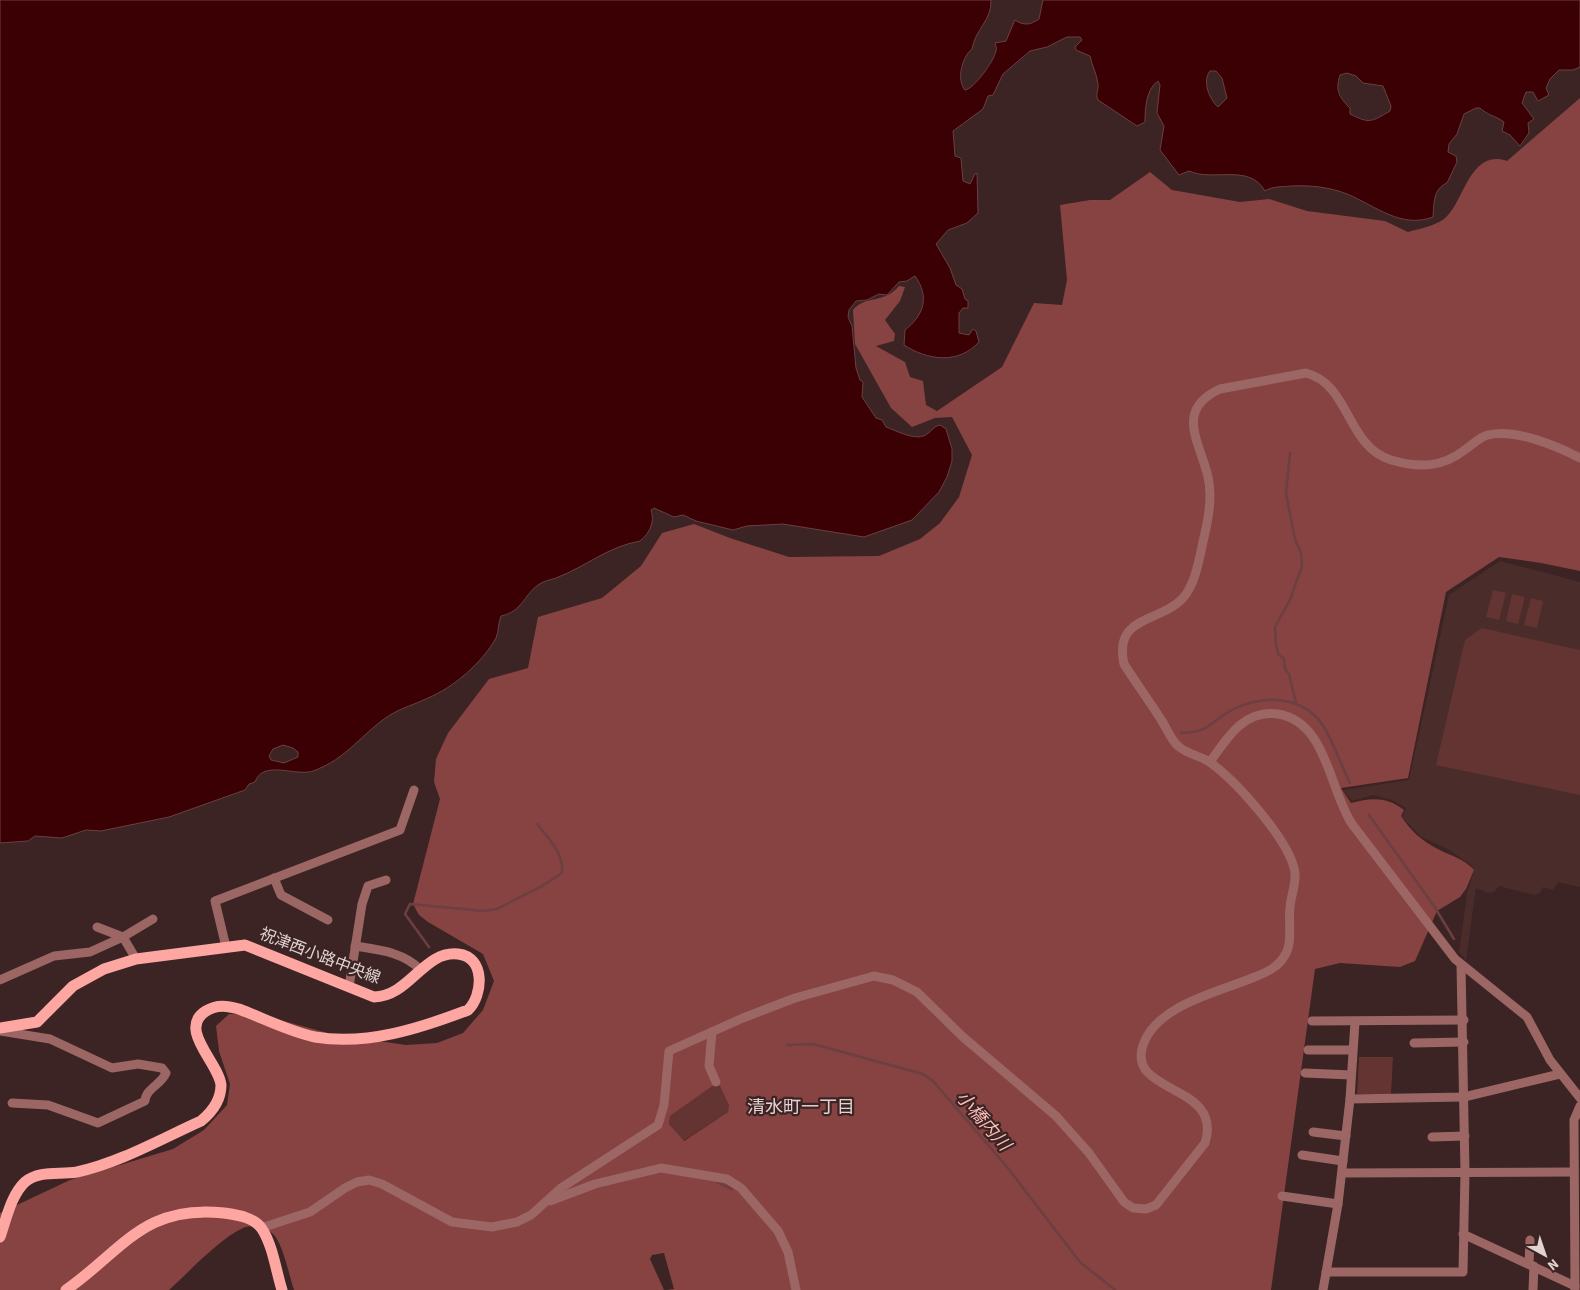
<svg xmlns="http://www.w3.org/2000/svg" width="1580" height="1290" viewBox="0 0 1580 1290" font-family="'Source Sans 3','Noto Sans JP',sans-serif">
  <style>
    .built { fill: #4a2c2a }
    .green { fill: #643432 }
    .forest { fill: #864341; fill-rule: evenodd }
    .water { fill: #3a0004; stroke: #6c3f42; fill-rule: evenodd }
    .lines { fill: none; stroke-linecap: round; stroke-linejoin: round }
    .stream { stroke: #6c3f42; stroke-width: 2.5 }
    .minor { stroke: #9b6663; stroke-width: 9 }
    .major { stroke: #fea7a2; stroke-width: 11 }
    .labels { text-anchor: middle; dominant-baseline: central; stroke-width: 4.5; stroke-linejoin: round; paint-order: stroke }
    .street-label { font-size: 16px; fill: #e2d2d1; stroke: #3b2423 }
    .neighbourhood-label { font-size: 18px; fill: #e2d2d1; stroke: #3b2423 }
    .water-label { font-size: 18px; font-style: italic; fill: #fcbdb9; stroke: #3b2423 }
  </style>
  <rect width="100%" height="100%" fill="#3b2423"/>
  <path class="built" d="M1500,561L1580,582V887L1558,882L1553,890L1543,887L1540,893L1534,895L1499,886L1494,892L1488,893L1476,888L1466,960L1459,952L1467,894L1474,870L1471,865L1446,848L1421,837L1402,817L1406,808L1392,800L1373,795L1352,801L1343,790L1409,780L1449,595Z"/>
  <g class="green">
    <path d="M1493,590L1506,593L1499,620L1486,617Z"/>
    <path d="M1512,594L1525,597L1518,624L1506,621Z"/>
    <path d="M1531,598L1543,601L1537,628L1524,625Z"/>
    <path d="M1482,628L1580,650V795L1436,765L1465,640Z"/>
    <path d="M1359,1057H1393L1391,1094H1357Z"/>
    <path d="M718,1081L730,1105L728,1112L683,1141L669,1124L670,1116Z"/>
  </g>
  <path class="forest" d="M1580,98V571L1541,563L1499,557L1446,592L1408,778L1341,788L1351,803C1371,798 1386,796 1404,810L1401,816C1411,831 1421,840 1436,848C1450,856 1464,858 1474,870L1466,889L1460,897L1437,911L1415,961L1400,967L1340,963L1315,969L1271,1290H666L674,1289L664,1253L652,1255L650,1259L664,1290H294C289,1276 283,1242 272,1233C265,1227 250,1224 243,1228C219,1239 189,1272 169,1290H0V1213L70,1180L173,1149L204,1130L227,1105L230,1084L219,1051L216,1026L229,1014H258L331,1034L406,1045L437,1043L463,1033L483,1010L494,981L483,954L428,922L419,915L413,904L440,799L434,782L436,759L448,733L489,679L528,668L538,617L602,598L641,566L662,533L694,524L730,538L789,557L879,556L920,539L940,523L959,497L972,455L952,417L935,418L912,427L891,408L855,344L853,310C866,294 883,305 899,286L905,287L900,301L885,320L895,334L894,341L876,346L905,362L910,377L923,381L926,405L937,411L1002,367L1034,303L1062,305L1067,280L1060,205L1090,200H1110L1150,172L1172,190L1240,202L1269,199L1307,211L1385,221L1408,232C1419,229 1434,226 1444,219C1464,204 1469,148 1507,161ZM718,1082L729,1105L728,1112L684,1141L669,1124L670,1116Z"/>
  <path class="water" d="M0,0H991C992,20 975,30 972,49C962,57 956,80 965,90C974,89 994,61 996,51C997,49 996,46 995,43L1006,41L1015,20C1024,26 1030,25 1039,19L1043,0H1580V67L1573,70H1559L1550,79L1546,88L1549,95L1538,101L1533,92H1526L1522,103L1534,119L1528,123L1529,133L1520,146L1510,135L1502,131L1504,122C1496,116 1487,115 1480,108H1476L1464,114L1457,134L1449,144L1448,152L1456,156L1457,162L1447,183C1433,189 1434,203 1433,217C1401,229 1376,206 1347,194C1330,187 1309,185 1291,186C1282,187 1273,186 1265,191C1249,163 1213,182 1189,171L1179,175L1160,150L1164,126L1157,113L1160,85L1158,81C1146,89 1145,109 1145,122L1137,126L1098,100C1095,94 1099,90 1098,84C1097,74 1092,66 1090,56L1076,50L1075,47L1082,40L1080,37H1067L1047,47L1030,51L1003,74L993,95L988,96L983,109L953,131L955,156L961,158L963,181L970,184L975,174L977,173L978,213L967,223L948,230L936,244L950,268L956,285L962,289L965,299L968,301V308H963L959,313V333L969,335L973,329L976,331L979,342C958,365 927,360 904,345L905,330C924,315 930,297 915,276L907,281L899,282L887,295L879,294L867,300L856,301L849,310L848,317L852,326L856,368L860,380L863,382L862,397L876,418L882,420L886,427C897,431 917,442 927,434C932,431 934,426 940,425L946,429L952,449V461L947,477L939,492L912,520L864,537L783,524L747,526L733,530L696,521L683,515L674,517L654,508L651,510C655,522 650,533 640,541C607,547 587,566 556,578C550,580 543,581 538,585C523,596 523,611 501,616C498,623 499,631 496,638C482,663 454,687 428,698C416,704 401,708 390,715C362,733 347,759 313,771C296,777 263,759 255,782L249,784L245,790L169,817L101,831L86,830L62,838L35,836L28,841L0,843ZM1210,71H1216L1222,78L1227,98L1218,107C1209,99 1202,81 1210,71ZM1347,73L1356,76L1363,83L1383,86L1391,106L1390,111C1371,122 1370,124 1350,114V108C1339,97 1335,91 1340,75ZM283,745L293,748L298,752V757L284,763L271,760L269,756L273,749Z"/>
  <g class="lines">
    <g class="stream">
      <path d="M1290,453L1286,494L1295,539L1301,553L1302,566L1290,600L1275,627L1276,644L1278,654L1284,659L1285,669L1289,674L1296,703"/>
      <path d="M1181,733C1211,732 1209,722 1232,710C1263,694 1304,695 1324,727C1334,744 1341,765 1350,783"/>
      <path d="M1369,815L1434,906L1454,939"/>
      <path d="M429,947L405,914L410,904L484,911L497,909L542,886L562,873C564,853 549,839 537,824"/>
      <path d="M787,1045L813,1044L923,1074L933,1081L1007,1167L1080,1262L1115,1290"/>
      <path d="M717,1182L732,1189"/>
    </g>
    <g class="minor">
      <path d="M1210,762C1227,738 1244,709 1278,714C1327,722 1329,789 1352,824L1455,959L1527,1017L1550,1060L1580,1098"/>
      <path d="M274,878L281,895L328,920"/>
      <path d="M97,927L123,937L153,919"/>
      <path d="M355,946C380,950 403,952 421,970"/>
      <path d="M226,947L215,901L400,830L414,790"/>
      <path d="M0,980L54,956L90,952L123,937L136,959"/>
      <path d="M349,987L362,904L368,886L386,880"/>
      <path d="M1312,1021L1464,1020"/>
      <path d="M0,1031L50,1039L112,1068L138,1064L162,1068L166,1073C161,1085 146,1088 145,1101L98,1123L48,1105L12,1103"/>
      <path d="M712,1032L709,1066L716,1082"/>
      <path d="M1414,1043L1464,1042"/>
      <path d="M1308,1050H1352"/>
      <path d="M1305,1073L1351,1075"/>
      <path d="M1350,1099L1464,1097L1560,1074"/>
      <path d="M1313,1132L1346,1136"/>
      <path d="M1432,1137L1465,1136"/>
      <path d="M1302,1155L1343,1161"/>
      <path d="M1342,1173L1574,1172"/>
      <path d="M1282,1196L1338,1204"/>
      <path d="M550,1201L595,1184L661,1168L727,1179L741,1188L778,1231L788,1252L796,1290"/>
      <path d="M261,1228L310,1212L345,1188L357,1182L369,1180L382,1184L452,1222L492,1227L517,1222L531,1215L561,1188L658,1125L664,1105L669,1051L743,1018L795,998L874,976L893,980L917,992L963,1037L1056,1116L1089,1153L1124,1202L1133,1208L1146,1209L1156,1205L1205,1143C1224,1083 1126,1095 1143,1045C1157,1005 1216,993 1252,978C1265,973 1278,968 1285,955C1293,943 1288,921 1290,907C1291,896 1296,884 1295,873C1291,842 1237,782 1211,763C1202,756 1188,755 1178,746C1171,740 1167,729 1162,721C1150,702 1136,683 1124,664C1113,615 1160,623 1183,598C1197,582 1200,553 1205,533C1209,516 1212,494 1208,477C1200,442 1174,410 1220,389L1306,373C1350,384 1346,446 1391,460C1419,468 1442,468 1466,449C1472,445 1481,436 1488,435C1514,428 1557,446 1580,458"/>
      <path d="M1463,1234L1575,1286"/>
      <path d="M1529,1264L1530,1240"/>
      <path d="M1326,1272H1463L1465,1172L1461,965"/>
      <path d="M1323,1290L1338,1204L1350,1099L1355,1022"/>
      <path d="M1533,1290L1534,1266"/>
      <path d="M1575,1290L1574,1120L1580,1106"/>
    </g>
    <g class="major">
      <path d="M0,1028L37,1022L73,986L104,969L136,959L245,945L374,997C410,996 424,950 458,954C486,957 483,996 468,1010C421,1028 366,1046 315,1037C290,1032 263,1018 239,1009C228,1006 217,1004 206,1011C177,1029 219,1063 221,1085C221,1101 212,1112 201,1121C161,1139 119,1163 77,1172C59,1175 40,1170 25,1182C11,1195 6,1220 0,1237"/>
      <path d="M66,1290C123,1250 144,1204 224,1213C237,1215 254,1217 262,1229C273,1246 276,1271 282,1290"/>
    </g>
  </g>
  <g class="labels">
    <g class="street-label">
      <text transform="translate(320 956) rotate(21)">祝津西小路中央線</text>
    </g>
    <g class="neighbourhood-label">
      <text x="801" y="1107">清水町一丁目</text>
    </g>
    <g class="water-label">
      <text transform="translate(983 1121) rotate(49)">小橋内川</text>
    </g>
  </g>
  <g transform="translate(1545 1255) rotate(140)" stroke="#3b2423" stroke-width="4" paint-order="stroke">
  <path d="M0-4L9 19L0 12L-9 19Z" fill="#e2d2d1"/>
  <text y="-8" font-size="14" font-weight="bold" text-anchor="middle" fill="#e2d2d1">N</text>
  </g>
</svg>
